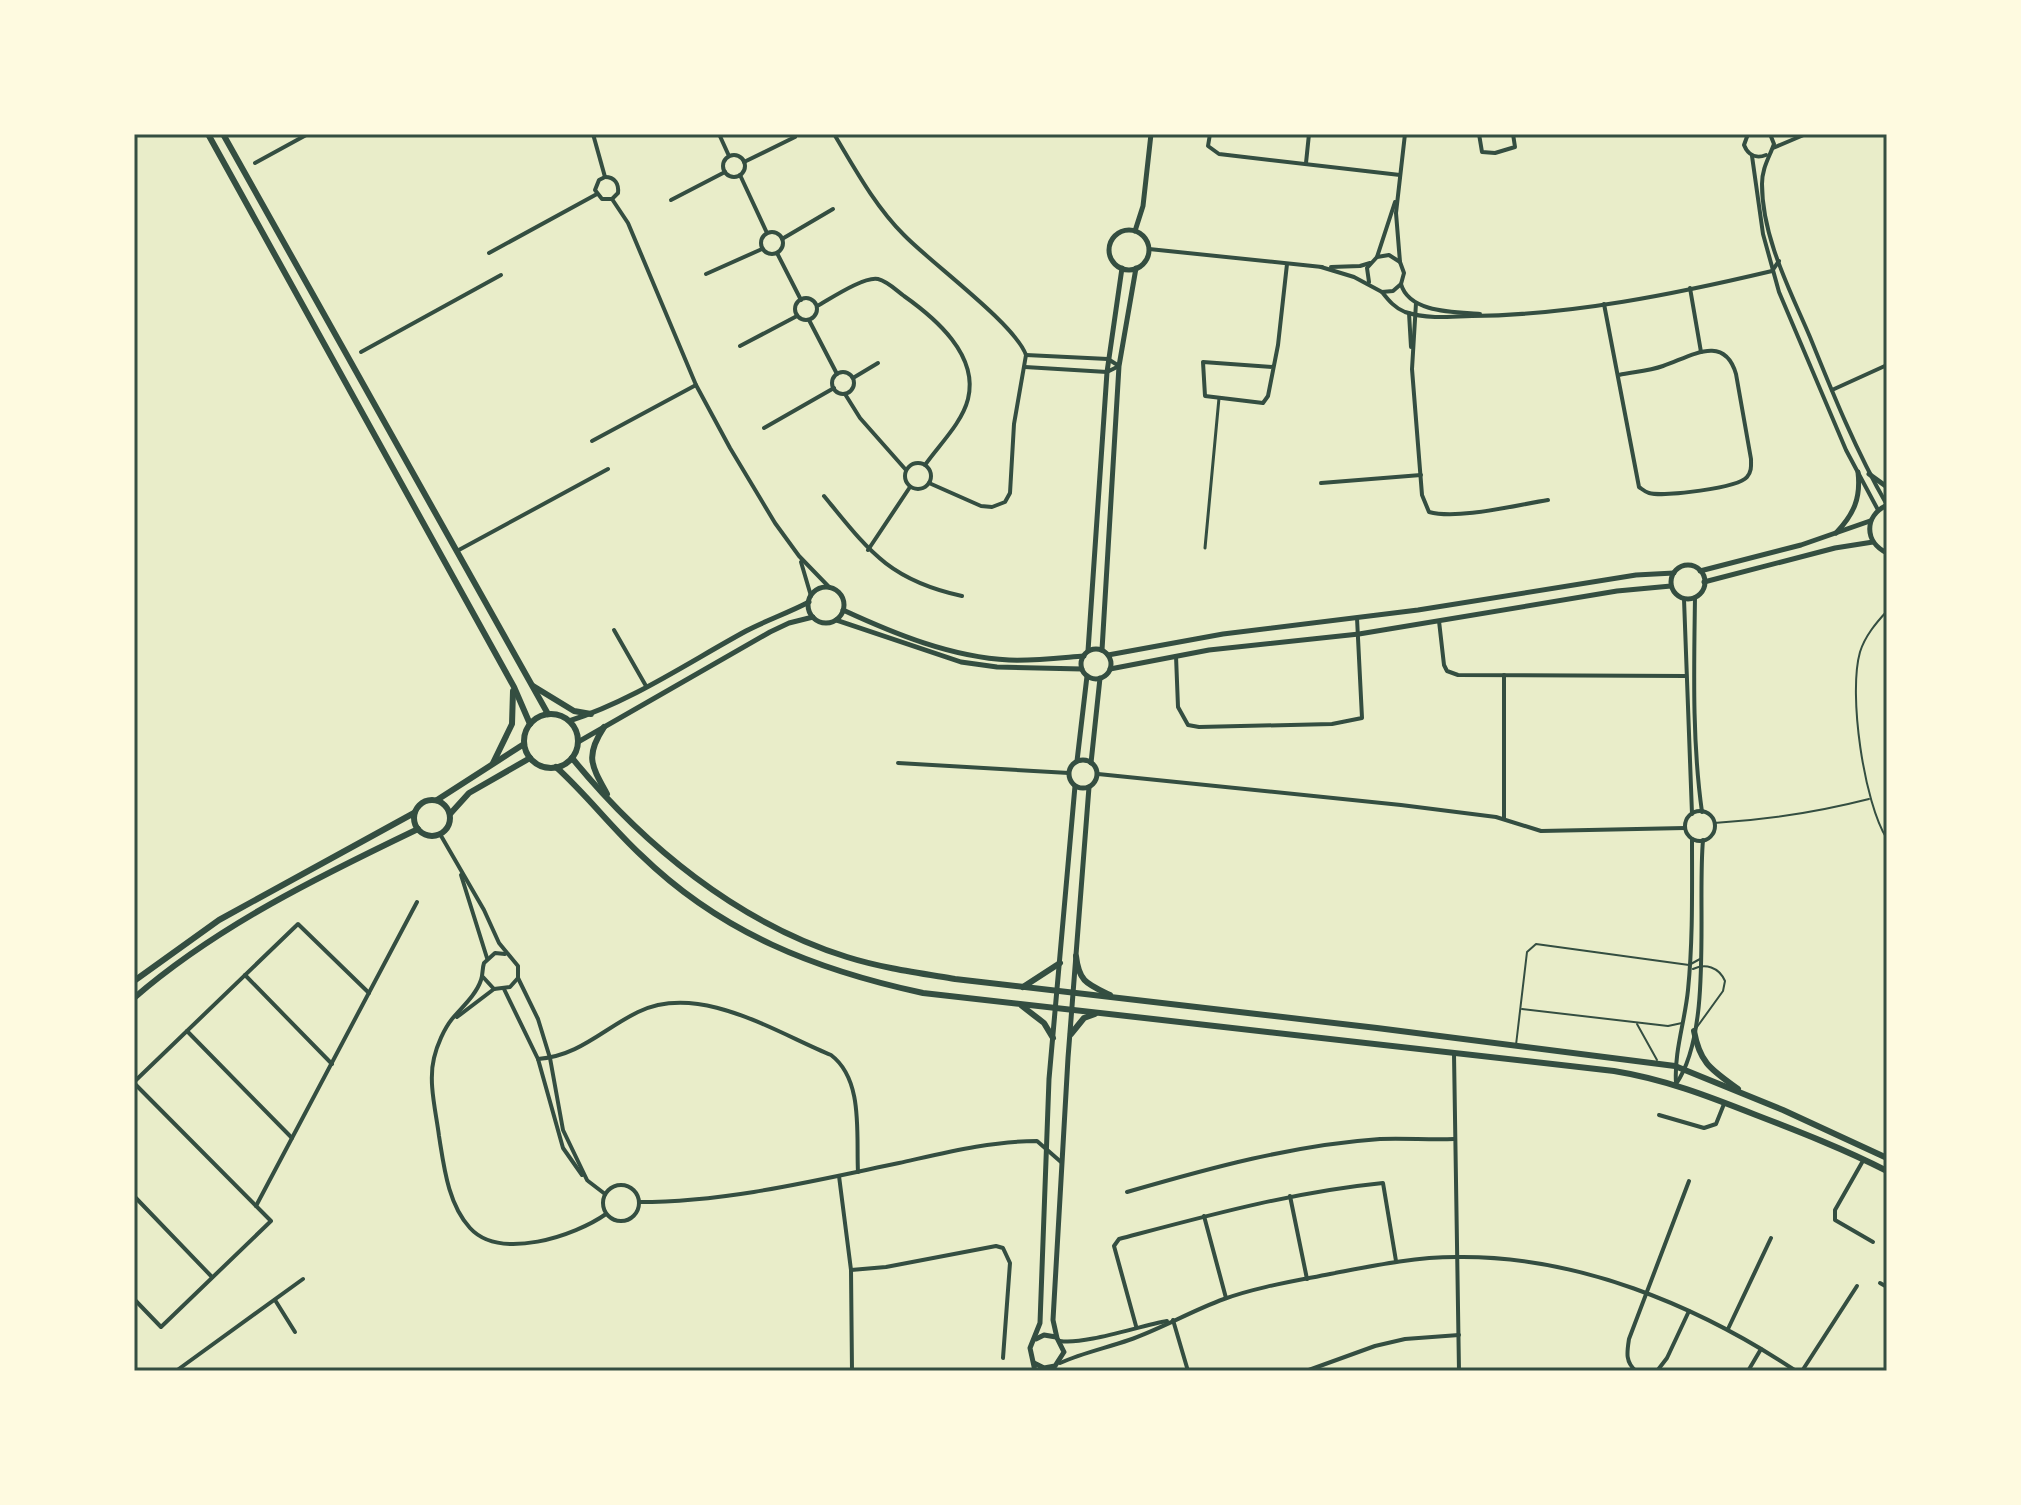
<svg xmlns="http://www.w3.org/2000/svg" width="2021" height="1505" viewBox="0 0 2021 1505" font-family="'Alegreya Sans',sans-serif">
  <style>
    .lines { fill: none; stroke-linecap: round; stroke-linejoin: round }
    .service { stroke: #344e41; stroke-width: 2 }
    .pedestrian { stroke: #344e41; stroke-width: 3 }
    .minor { stroke: #344e41; stroke-width: 4 }
    .tertiary { stroke: #344e41; stroke-width: 5 }
    .secondary { stroke: #344e41; stroke-width: 6 }
    .neatline { fill: none; stroke: #344e41; stroke-width: 3 }
  </style>
  <rect width="100%" height="100%" fill="#e9edc9"/>
  <g class="lines">
    <g class="service">
      <path d="M1887,611C1876,623 1865,636 1860,652C1848,694 1864,803 1887,839"/>
      <path d="M1714,823C1767,820 1818,812 1869,799"/>
      <path d="M1693,969C1705,963 1719,967 1725,981L1723,991L1697,1027"/>
      <path d="M1522,1009L1668,1026L1682,1023"/>
      <path d="M1637,1024L1657,1060"/>
      <path d="M1516,1045L1527,952L1536,944L1689,965L1700,959"/>
    </g>
    <path class="pedestrian" d="M1205,548L1219,398"/>
    <g class="minor">
      <path d="M593,134L605,177"/>
      <path d="M719,134L729,156"/>
      <path d="M834,134C855,169 875,206 904,235C931,263 1015,324 1026,355L1014,424L1010,493L1005,502L992,507L981,506L929,483"/>
      <path d="M1210,134L1208,146L1219,154L1400,175"/>
      <path d="M1479,134L1482,152L1495,153L1515,147L1513,134"/>
      <path d="M1748,134L1744,145C1748,155 1756,159 1766,155"/>
      <path d="M1770,134L1774,144C1769,158 1762,168 1762,184C1762,237 1790,290 1810,337C1833,394 1856,451 1887,505"/>
      <path d="M1773,148L1806,134"/>
      <circle cx="734" cy="166" r="11"/>
      <path d="M1752,156L1763,234L1779,292L1846,450L1878,510"/>
      <path d="M744,162L795,137"/>
      <path d="M255,163L308,134"/>
      <path d="M1306,163L1309,134"/>
      <path d="M740,175L767,233"/>
      <path d="M605,177L599,180L595,190L602,199H612"/>
      <path d="M605,177C615,177 619,184 618,193L612,199"/>
      <path d="M612,199L628,223L696,385L730,448L775,523L799,556L830,588"/>
      <path d="M671,200L725,172"/>
      <circle cx="772" cy="243" r="11"/>
      <path d="M782,239L833,209"/>
      <path d="M1149,249L1322,267"/>
      <path d="M489,253L597,194"/>
      <path d="M777,253L801,300"/>
      <path d="M1377,257L1395,202"/>
      <path d="M1321,267L1354,277L1382,292L1393,291L1401,284L1404,273L1400,262L1396,213L1405,134"/>
      <path d="M1331,267L1360,266L1370,263"/>
      <path d="M706,274L762,249"/>
      <path d="M1369,282L1367,268L1377,257L1389,255L1400,262"/>
      <path d="M1401,284C1409,313 1455,312 1480,314"/>
      <path d="M1690,288L1701,352"/>
      <path d="M1382,292C1389,301 1395,308 1405,312C1426,319 1450,317 1472,316C1572,315 1675,294 1772,271L1779,261"/>
      <circle cx="806" cy="309" r="11"/>
      <path d="M1416,303L1412,369L1422,495L1429,512C1458,520 1516,505 1548,500"/>
      <path d="M1604,304L1639,487C1642,489 1645,492 1649,493C1664,497 1738,488 1747,477C1752,471 1751,465 1751,459L1736,374C1724,333 1690,357 1663,366C1649,371 1633,372 1619,375"/>
      <path d="M817,306C830,299 864,276 878,279C887,281 896,290 904,296C935,318 979,355 968,399C962,423 939,445 925,465"/>
      <path d="M1409,313L1411,347"/>
      <path d="M809,320L837,374"/>
      <path d="M740,346L797,316"/>
      <path d="M361,352L501,275"/>
      <path d="M1025,367L1107,372L1119,366L1108,359L1026,355"/>
      <path d="M1273,367L1203,362L1205,396L1263,403L1268,396L1278,345L1287,264"/>
      <circle cx="843" cy="383" r="11"/>
      <path d="M853,378L878,363"/>
      <path d="M1832,390L1887,365"/>
      <path d="M845,394L860,418L906,470"/>
      <path d="M764,428L834,388"/>
      <path d="M592,441L696,385"/>
      <circle cx="918" cy="476" r="13"/>
      <path d="M1321,483L1421,475"/>
      <path d="M824,496C869,551 889,580 962,596"/>
      <path d="M868,550L910,487"/>
      <path d="M457,551L608,469"/>
      <path d="M801,562L811,596"/>
      <path d="M1695,597C1694,669 1692,741 1702,812"/>
      <path d="M1684,599L1692,814"/>
      <path d="M1439,621L1444,665L1447,671L1458,675L1686,676"/>
      <path d="M614,630L646,686"/>
      <path d="M1176,656L1178,707L1188,725L1199,727L1332,724L1362,718L1357,618"/>
      <path d="M1504,675V819"/>
      <path d="M898,763L1069,773"/>
      <path d="M1098,774L1401,805L1496,817L1541,831L1685,828"/>
      <circle cx="1700" cy="826" r="15"/>
      <path d="M440,834L484,910L499,943L518,966V978L538,1019L550,1058L563,1130L587,1180"/>
      <path d="M461,875L487,958"/>
      <path d="M505,954L495,953L484,963C482,969 483,975 481,980C476,995 462,1007 452,1019C444,1029 437,1045 434,1058C428,1082 436,1112 439,1136C444,1167 448,1204 470,1228C500,1261 575,1236 606,1214"/>
      <path d="M245,975L332,1064"/>
      <path d="M483,977L494,989"/>
      <path d="M504,989L538,1059L563,1148L582,1175"/>
      <path d="M457,1017L494,989L510,987L518,978"/>
      <path d="M187,1031L292,1138"/>
      <path d="M1454,1054L1459,1371"/>
      <path d="M538,1059C579,1056 603,1029 638,1012C699,982 775,1032 831,1055C864,1080 856,1135 858,1172"/>
      <path d="M134,1082L298,924L369,993"/>
      <path d="M134,1083L271,1221L161,1327L134,1299"/>
      <path d="M1676,1083C1674,1052 1685,1021 1688,990C1693,940 1692,889 1692,839"/>
      <path d="M1676,1084C1713,1031 1697,906 1703,840"/>
      <path d="M1659,1115L1704,1128L1716,1124L1724,1104"/>
      <path d="M1864,1159L1835,1210V1220L1873,1242"/>
      <path d="M839,1176L851,1270L852,1371"/>
      <path d="M588,1181L605,1194"/>
      <circle cx="621" cy="1203" r="18"/>
      <path d="M1127,1192C1210,1168 1293,1145 1380,1139C1405,1138 1430,1140 1454,1139"/>
      <path d="M134,1196L212,1277"/>
      <path d="M1290,1196L1307,1279"/>
      <path d="M639,1202C727,1202 813,1181 899,1163C944,1153 990,1141 1037,1141L1061,1162"/>
      <path d="M256,1206L417,902"/>
      <path d="M1204,1216L1226,1298"/>
      <path d="M851,1270L886,1267L996,1246L1003,1248L1010,1263L1003,1358"/>
      <path d="M1880,1283L1887,1287"/>
      <path d="M275,1300L295,1332"/>
      <path d="M1173,1320L1188,1371"/>
      <path d="M1136,1326L1114,1246L1119,1239C1206,1216 1292,1192 1383,1183L1396,1261"/>
      <path d="M1728,1329L1771,1238"/>
      <path d="M1060,1341C1084,1345 1139,1326 1167,1321"/>
      <path d="M1060,1363C1082,1353 1106,1348 1129,1340C1161,1329 1191,1311 1224,1299C1257,1287 1295,1281 1330,1274C1372,1266 1413,1257 1456,1257C1576,1255 1697,1305 1796,1371"/>
      <path d="M176,1371L303,1279"/>
      <path d="M1306,1371L1375,1346L1405,1339L1459,1335"/>
      <path d="M1636,1371C1625,1362 1627,1352 1629,1339L1689,1181"/>
      <path d="M1657,1371L1667,1358L1689,1311"/>
      <path d="M1748,1371L1761,1349"/>
      <path d="M1802,1371L1857,1286"/>
    </g>
    <g class="tertiary">
      <circle cx="1129" cy="250" r="20"/>
      <path d="M1135,231L1143,206L1151,134"/>
      <path d="M1869,474L1887,487"/>
      <path d="M1887,505C1864,516 1864,542 1887,553"/>
      <path d="M1836,533C1854,514 1861,498 1858,472"/>
      <circle cx="1688" cy="582" r="17"/>
      <path d="M1700,571L1801,545L1870,521"/>
      <path d="M1704,582L1835,548L1873,542"/>
      <circle cx="826" cy="605" r="18"/>
      <path d="M843,610C895,634 951,657 1009,660C1034,661 1059,658 1084,656"/>
      <path d="M836,620L961,662L997,667L1082,669"/>
      <circle cx="1096" cy="664" r="15"/>
      <path d="M1102,650L1119,366L1136,268"/>
      <path d="M1088,651L1107,372L1122,268"/>
      <path d="M1108,655L1223,634L1418,610L1636,575L1674,573"/>
      <path d="M1110,669L1209,650L1359,634L1617,591L1671,586"/>
      <path d="M569,721C632,701 689,662 746,631C767,620 788,613 809,602"/>
      <path d="M578,742L770,632L789,623L813,617"/>
      <circle cx="1083" cy="774" r="14"/>
      <path d="M1077,761L1087,676"/>
      <path d="M1091,763L1100,678"/>
      <path d="M1036,1339L1044,1335L1056,1337"/>
      <path d="M1034,1363L1044,1368L1055,1366L1064,1352L1057,1338L1053,1320L1068,1058L1089,787"/>
      <path d="M1035,1371L1030,1348L1040,1323L1049,1079L1075,786"/>
    </g>
    <g class="secondary">
      <path d="M208,134L514,687L530,724"/>
      <path d="M223,134L548,714"/>
      <path d="M533,686L574,711L591,714"/>
      <circle cx="551" cy="741" r="27"/>
      <path d="M604,727C585,756 591,765 607,794"/>
      <path d="M572,758C643,845 738,923 847,957C882,968 919,973 955,979L1377,1028L1675,1066L1783,1110L1887,1158"/>
      <path d="M493,763L512,724L513,691"/>
      <path d="M556,767C586,794 611,827 641,855C721,933 816,970 923,993L1614,1071C1664,1079 1708,1096 1756,1115C1800,1132 1844,1149 1887,1171"/>
      <path d="M437,800L524,744"/>
      <circle cx="432" cy="818" r="18"/>
      <path d="M450,814L469,793L530,758"/>
      <path d="M1076,956C1079,982 1087,984 1110,995"/>
      <path d="M134,981L219,920L414,813"/>
      <path d="M1023,987L1060,963"/>
      <path d="M134,998C217,926 320,876 418,829"/>
      <path d="M1022,1006L1044,1023L1053,1038"/>
      <path d="M1694,1031C1700,1064 1712,1070 1738,1089"/>
      <path d="M1071,1034L1084,1018L1095,1014"/>
    </g>
  </g>
  <rect width="2021" height="1505" fill="none" stroke="#fefae0" stroke-width="272"/>
  <rect x="136" y="136" width="1749" height="1233" class="neatline"/>
</svg>
